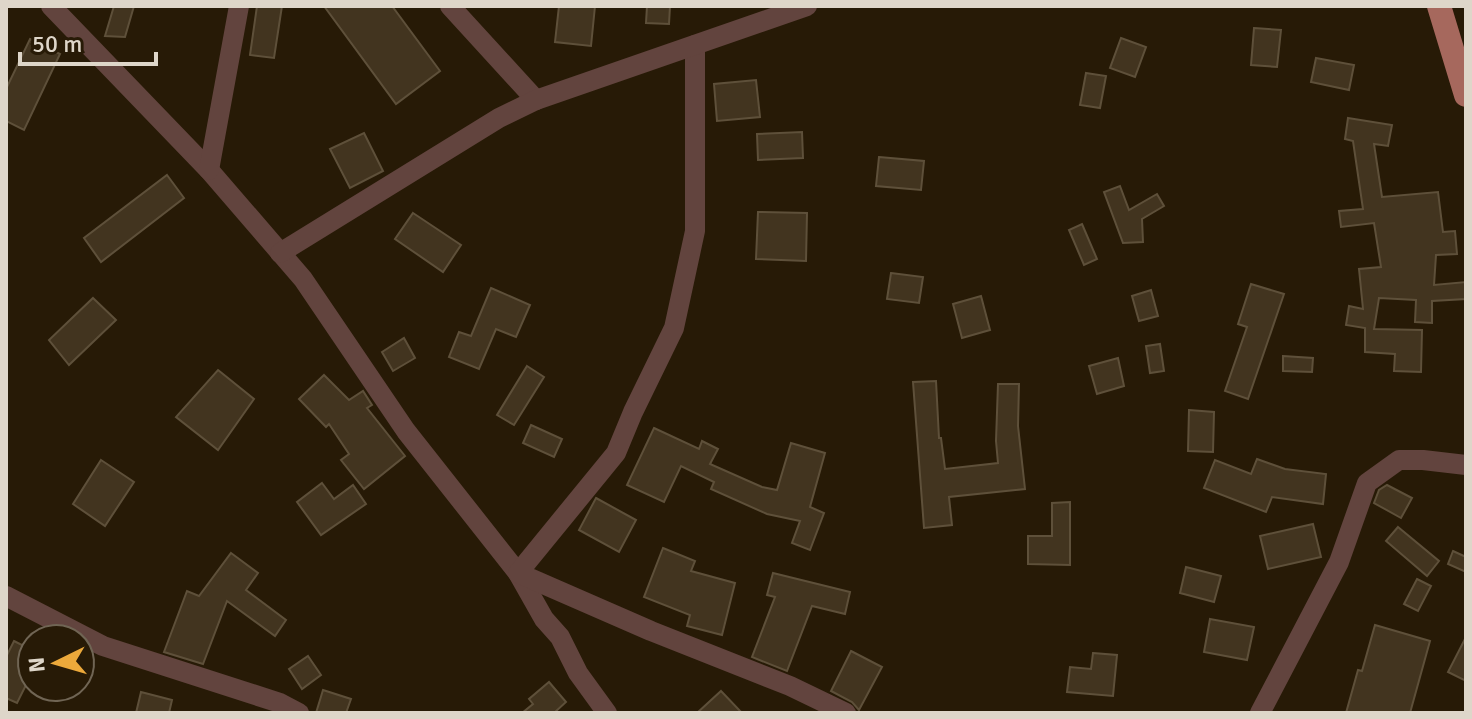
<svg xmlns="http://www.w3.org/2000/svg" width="1472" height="719" viewBox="0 0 1472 719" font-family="Signika,sans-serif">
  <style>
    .building { fill: #42341f; stroke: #5e503a; stroke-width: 2 }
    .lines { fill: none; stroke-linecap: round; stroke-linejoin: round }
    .minor { stroke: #62443e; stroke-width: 20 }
    .primary { stroke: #a6685d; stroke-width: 24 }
  </style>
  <rect width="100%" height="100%" fill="#271a06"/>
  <g class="building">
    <path d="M114,6H134L125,37L105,36Z"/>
    <path d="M257,6H282L274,58L250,55Z"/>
    <path d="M324,6H392L440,71L396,104Z"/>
    <path d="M559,6H595L591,46L555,42Z"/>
    <path d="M647,6H670L669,24L646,23Z"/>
    <path d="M1254,28L1281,30L1277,67L1251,65Z"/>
    <path d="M1121,38L1146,47L1135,77L1110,68Z"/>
    <path d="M30,39L60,54L24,130L6,121V89Z"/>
    <path d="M1316,58L1354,65L1349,90L1311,82Z"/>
    <path d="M1086,73L1106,76L1100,108L1080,105Z"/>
    <path d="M756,80L760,117L717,121L714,84Z"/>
    <path d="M1348,118L1392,125L1388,146L1374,144L1382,197L1438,192L1443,232L1455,231L1457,254L1436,255L1434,285L1466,282V299L1432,301V323L1415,322L1416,300L1379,298L1374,329L1422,330L1421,372L1394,371L1395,354L1365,352V328L1346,325L1349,306L1363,309L1359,269L1381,267L1374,223L1341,227L1339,211L1363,209L1353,141L1345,139Z"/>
    <path d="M802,132L803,158L758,160L757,134Z"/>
    <path d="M364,133L383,171L350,188L330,149Z"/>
    <path d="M879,157L924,161L921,190L876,186Z"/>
    <path d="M167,175L184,198L101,262L84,238Z"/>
    <path d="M1120,186L1129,210L1157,194L1164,206L1142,219L1143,242L1123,243L1104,192Z"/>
    <path d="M758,212L807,213L806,261L756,259Z"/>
    <path d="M413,213L461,245L443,272L395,239Z"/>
    <path d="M1082,224L1097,259L1084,265L1069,230Z"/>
    <path d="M891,273L923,277L919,303L887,299Z"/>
    <path d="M1251,284L1284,294L1248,399L1225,391L1247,327L1238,324Z"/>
    <path d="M491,288L530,305L516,337L496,329L479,369L449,357L459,332L471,336Z"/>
    <path d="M1151,290L1158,316L1139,321L1132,296Z"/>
    <path d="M981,296L990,330L962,338L953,304Z"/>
    <path d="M93,298L116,320L69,365L49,340Z"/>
    <path d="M404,338L415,358L393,371L382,352Z"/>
    <path d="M1160,344L1164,371L1150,373L1146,346Z"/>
    <path d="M1283,356L1313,358L1312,372L1283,371Z"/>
    <path d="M1118,358L1124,386L1097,394L1089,366Z"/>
    <path d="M527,366L544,377L514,425L497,415Z"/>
    <path d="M218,370L254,399L218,450L176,417Z"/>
    <path d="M324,375L349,400L363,391L372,405L367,408L405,456L364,489L341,460L349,454L329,424L326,427L299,399Z"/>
    <path d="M936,381L939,438H941L945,469L998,463L996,441L998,384H1019L1018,426L1025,489L949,497L952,525L924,528L913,382Z"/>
    <path d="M1189,410L1214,412L1213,452L1188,451Z"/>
    <path d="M531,425L562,439L554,457L523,443Z"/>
    <path d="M654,428L699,449L702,441L718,449L710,464L762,487L777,490L791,443L825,453L810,507L824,513L810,550L792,543L800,521L767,514L711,489L714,482L681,466L664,502L627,485Z"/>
    <path d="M1257,459L1285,469L1326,474L1323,504L1272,497L1266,512L1204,488L1215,460L1251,474Z"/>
    <path d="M101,460L134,482L105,526L73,504Z"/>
    <path d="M322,483L334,499L353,485L366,504L321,535L297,502Z"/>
    <path d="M1387,485L1412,498L1401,518L1374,503L1379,490Z"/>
    <path d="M596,498L636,520L619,552L579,530Z"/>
    <path d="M1070,502V565L1028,564V536H1052V503Z"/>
    <path d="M1313,524L1321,557L1268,569L1260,536Z"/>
    <path d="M1398,527L1439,561L1427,576L1386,541Z"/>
    <path d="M663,548L695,561L691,571L735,583L722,635L687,626L690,615L644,597Z"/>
    <path d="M1453,551L1466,557V572L1448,564Z"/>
    <path d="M231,553L258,573L246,590L286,620L275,636L227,601L203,664L164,652L187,591L199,596Z"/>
    <path d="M1186,567L1221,576L1214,602L1180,593Z"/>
    <path d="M773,573L850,592L845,614L812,606L787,671L752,657L775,597L767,595Z"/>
    <path d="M1417,579L1431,586L1418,611L1404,604Z"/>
    <path d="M1210,619L1254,627L1247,660L1204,652Z"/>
    <path d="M1375,625L1430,641L1410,713H1346L1358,670L1362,671Z"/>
    <path d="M1466,637V681L1448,672Z"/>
    <path d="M14,641L32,650V673L17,703L6,698V657Z"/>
    <path d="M851,651L882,667L859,710L852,702L831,691Z"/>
    <path d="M1093,653L1117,655L1113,696L1067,692L1070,667L1091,669Z"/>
    <path d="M308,656L321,675L302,689L289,669Z"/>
    <path d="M549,682L566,702L554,713H522L533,704L529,699Z"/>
    <path d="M323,690L351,699L346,713H316Z"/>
    <path d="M721,691L742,713H697Z"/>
    <path d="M141,692L172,700L169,713H136Z"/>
  </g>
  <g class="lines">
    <g class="minor">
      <path d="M51,6L209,170L303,279L406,431L518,573L544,619L560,637L578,673L607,713"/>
      <path d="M450,6L536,100"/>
      <path d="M695,45V231L674,328L633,412L616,453L518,573L651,631L790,686L846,713"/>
      <path d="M209,170L239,6"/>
      <path d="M280,253L499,118L536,100L807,6"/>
      <path d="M6,596L103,646L280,703L299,713"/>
      <path d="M1260,713L1339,562L1367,483L1399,460H1423L1466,465"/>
    </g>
    <path class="primary" d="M1439,6L1466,95"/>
  </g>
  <rect width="1472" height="719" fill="none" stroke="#ded6c9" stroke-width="16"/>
  <g transform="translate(56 663) rotate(265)"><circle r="38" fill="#271a06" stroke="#706554" stroke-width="2"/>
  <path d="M0-6L14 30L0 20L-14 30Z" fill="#eca93b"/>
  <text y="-12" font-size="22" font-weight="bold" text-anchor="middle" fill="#ded6c9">N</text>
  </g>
  <path d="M20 52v12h136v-12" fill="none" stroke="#ded6c9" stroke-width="4"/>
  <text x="32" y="52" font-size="24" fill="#ded6c9" stroke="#271a06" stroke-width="6" paint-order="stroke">50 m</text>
</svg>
